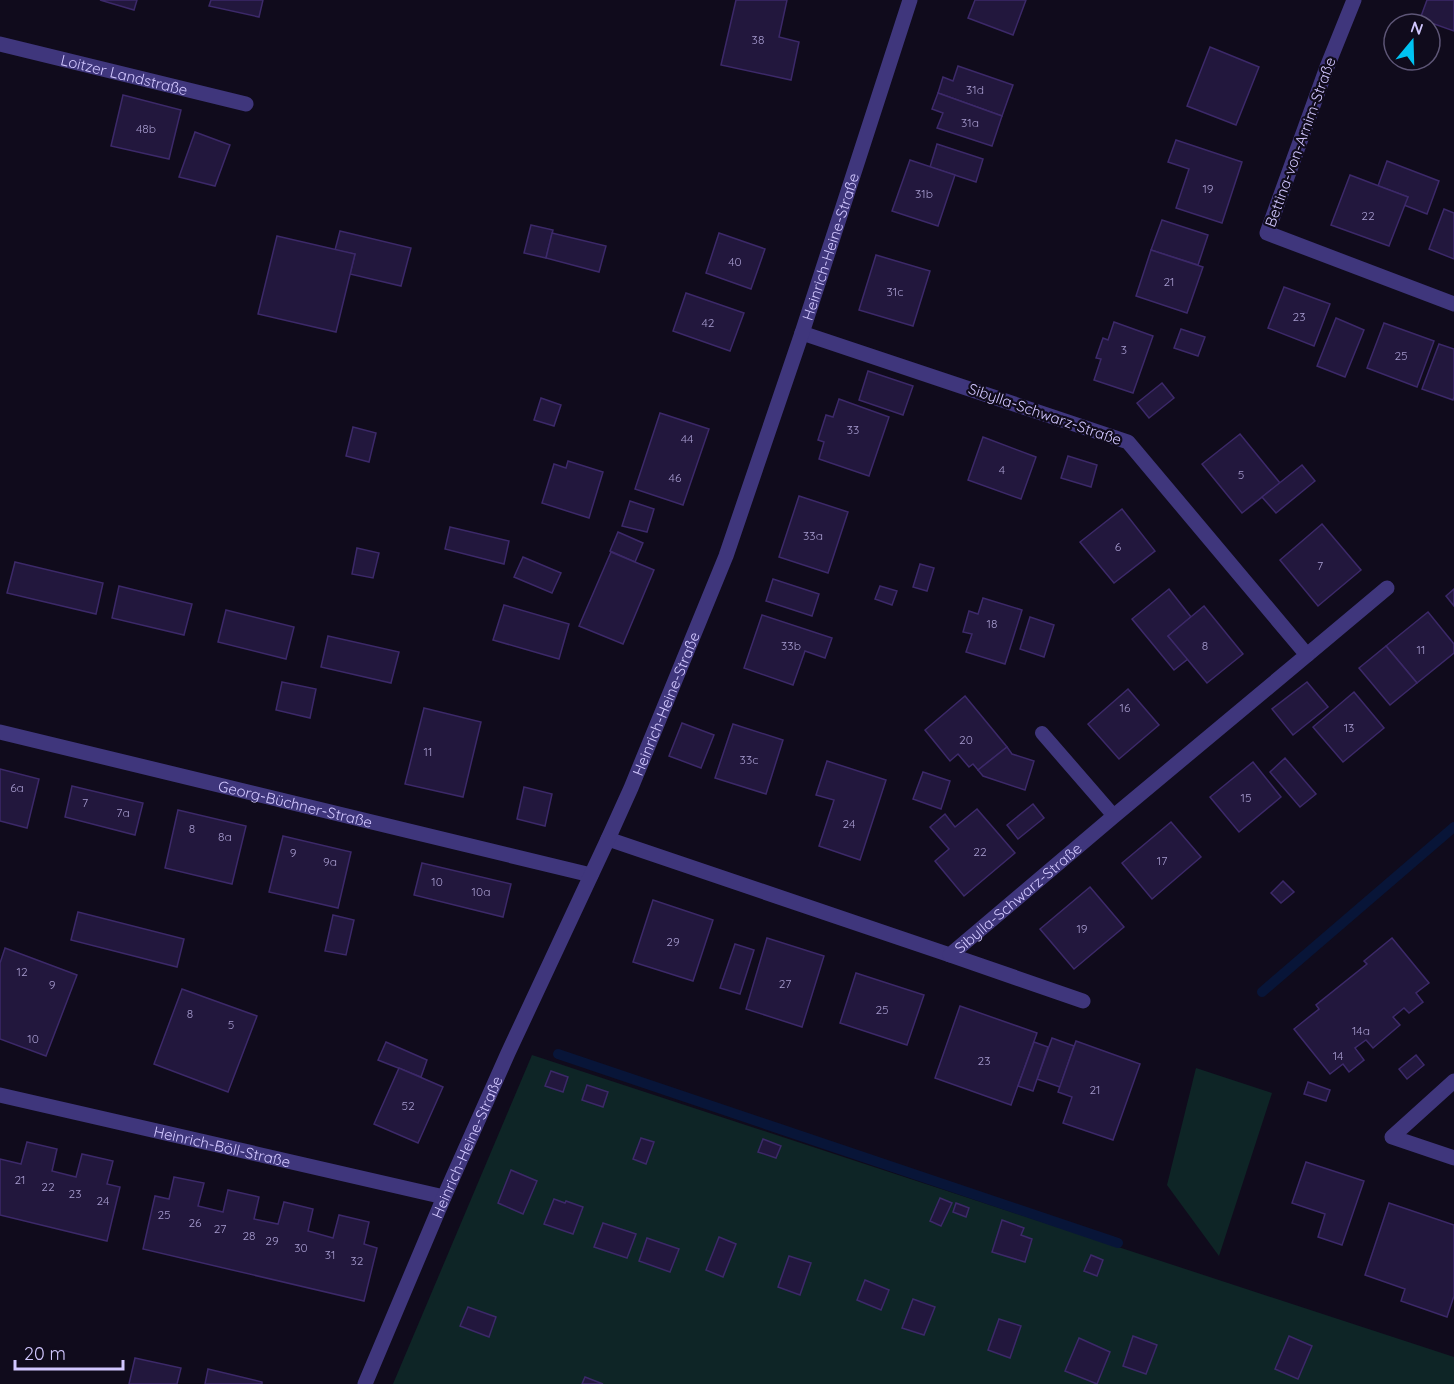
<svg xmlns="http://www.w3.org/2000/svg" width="1454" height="1384" viewBox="0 0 1454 1384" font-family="Quicksand,sans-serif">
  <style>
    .green { fill: #0e2526 }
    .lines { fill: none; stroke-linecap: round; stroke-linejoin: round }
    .stream { stroke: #081538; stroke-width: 10 }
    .building { fill: #22173d; stroke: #3c2969; stroke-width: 1.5 }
    .lane { stroke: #3f367c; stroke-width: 14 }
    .street { stroke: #3f367c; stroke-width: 15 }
    .labels { text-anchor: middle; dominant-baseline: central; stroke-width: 4.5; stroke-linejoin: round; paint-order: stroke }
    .number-label { font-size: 12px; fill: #a69bce }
    .street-label { font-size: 15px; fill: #d2c7ff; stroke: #100b1c }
  </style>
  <rect width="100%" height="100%" fill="#100b1c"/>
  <g class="green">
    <path d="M532,1055L1454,1357V1384H393Z"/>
    <path d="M1196,1068L1272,1093L1219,1256L1167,1185Z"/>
  </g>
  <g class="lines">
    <g class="stream">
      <path d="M1262,992L1454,827"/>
      <path d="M558,1054L1118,1243"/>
    </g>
  </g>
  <g class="building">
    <path d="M100,0H137L134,10Z"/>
    <path d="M211,0H263L259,17L209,6Z"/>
    <path d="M736,0H787L779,37L799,42L791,80L721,65Z"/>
    <path d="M975,0H1026L1013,35L968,18Z"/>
    <path d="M1427,0H1454V31L1420,19Z"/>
    <path d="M1210,47L1259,67L1236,125L1187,106Z"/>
    <path d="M958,66L1013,85L1002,116L938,93L943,77L953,81Z"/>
    <path d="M938,93L1002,116L992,146L937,128L943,113L932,109Z"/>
    <path d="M123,95L181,110L169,159L111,146Z"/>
    <path d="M195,132L230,145L215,186L179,177Z"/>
    <path d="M1176,140L1242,162L1222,223L1176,208L1189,169L1168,162Z"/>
    <path d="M937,144L983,159L976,182L930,167Z"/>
    <path d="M910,160L955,175L938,226L892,211Z"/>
    <path d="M1387,161L1439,181L1427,214L1404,205L1408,197L1378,186Z"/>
    <path d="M1350,175L1408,197L1389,246L1331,225Z"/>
    <path d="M1444,209L1454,213V259L1429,249Z"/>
    <path d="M1162,220L1208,235L1198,265L1151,250Z"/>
    <path d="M531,225L553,230L546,258L524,253Z"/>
    <path d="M340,231L411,248L401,286L350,274L355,254L335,250Z"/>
    <path d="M552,233L606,246L599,272L546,258Z"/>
    <path d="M719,233L765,249L751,289L706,273Z"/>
    <path d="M277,236L355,254L336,332L258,314Z"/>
    <path d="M1151,250L1203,267L1187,313L1136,296Z"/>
    <path d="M876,255L930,271L913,326L859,310Z"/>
    <path d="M1284,287L1330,304L1314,346L1268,328Z"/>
    <path d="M686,293L744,313L730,351L673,331Z"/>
    <path d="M1336,318L1364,330L1345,377L1317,366Z"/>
    <path d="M1114,322L1153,336L1133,393L1094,380L1101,359L1096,358L1103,338L1108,340Z"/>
    <path d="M1384,323L1434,341L1417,387L1367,368Z"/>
    <path d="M1181,329L1205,337L1198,356L1174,348Z"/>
    <path d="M1439,344L1454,349V397L1453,400L1422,389Z"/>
    <path d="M868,371L913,386L903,415L859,400Z"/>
    <path d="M1162,383L1174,398L1149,418L1137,403Z"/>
    <path d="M541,398L561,405L554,426L534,420Z"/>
    <path d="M839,399L889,417L869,476L819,459L824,442L818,440L826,415L833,417Z"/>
    <path d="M660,413L709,429L683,505L635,489Z"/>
    <path d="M353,427L376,433L369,462L346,456Z"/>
    <path d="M1240,434L1280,483L1242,513L1202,464Z"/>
    <path d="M983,437L1036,457L1021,499L968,480Z"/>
    <path d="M1068,456L1097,465L1091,487L1061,478Z"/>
    <path d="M568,461L603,472L589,518L542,503L554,464L566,468Z"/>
    <path d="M1302,465L1315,481L1276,513L1262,497Z"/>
    <path d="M799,496L848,512L828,573L779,557Z"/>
    <path d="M630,501L654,509L647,532L622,526Z"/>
    <path d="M1122,509L1155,551L1114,583L1080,542Z"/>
    <path d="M1322,524L1361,570L1318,606L1280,560Z"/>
    <path d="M450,527L509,541L504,564L445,549Z"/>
    <path d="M618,532L643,543L635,562L610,551Z"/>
    <path d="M357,548L379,553L373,578L352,574Z"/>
    <path d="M611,552L654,570L623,644L579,626Z"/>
    <path d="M523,557L561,573L552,593L514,577Z"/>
    <path d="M15,562L103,583L96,614L7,593Z"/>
    <path d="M920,564L934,568L927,591L913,587Z"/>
    <path d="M773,579L819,594L812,616L766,601Z"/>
    <path d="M119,586L192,604L184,635L112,618Z"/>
    <path d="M880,586L897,591L892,605L875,599Z"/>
    <path d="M1169,589L1191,617L1168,636L1188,659L1174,670L1132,619Z"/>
    <path d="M1454,589V606L1446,596Z"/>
    <path d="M983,598L1022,610L1005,664L966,652L972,634L963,632L969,611L978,614Z"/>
    <path d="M504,605L569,624L559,659L493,640Z"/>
    <path d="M1204,606L1243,654L1207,683L1168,636Z"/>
    <path d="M226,610L294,627L286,659L218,642Z"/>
    <path d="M1428,612L1454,644V653L1417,683L1386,646Z"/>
    <path d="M762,615L832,638L825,658L805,651L793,685L744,668Z"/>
    <path d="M1030,617L1054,625L1044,657L1020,649Z"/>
    <path d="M328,636L399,652L391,683L321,667Z"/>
    <path d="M1386,646L1417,683L1390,705L1359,668Z"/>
    <path d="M282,682L316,689L310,718L276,710Z"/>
    <path d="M1307,682L1328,707L1293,735L1272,709Z"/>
    <path d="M1128,689L1159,725L1119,759L1088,724Z"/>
    <path d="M1354,692L1384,728L1343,762L1313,727Z"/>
    <path d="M965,696L1007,747L978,770L973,764L969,767L958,754L950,761L925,730Z"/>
    <path d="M424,708L481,722L463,797L405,784Z"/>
    <path d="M682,723L714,735L701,768L669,756Z"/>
    <path d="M733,724L783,740L766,794L715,778Z"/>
    <path d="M1007,747L1012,754L1034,761L1025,790L983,776L978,770Z"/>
    <path d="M1285,758L1316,794L1300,807L1270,772Z"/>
    <path d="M827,761L886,780L860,860L819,846L834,800L816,795Z"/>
    <path d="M1253,762L1281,797L1239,832L1210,797Z"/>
    <path d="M0,769L39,779L27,828L0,821Z"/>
    <path d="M923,772L950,781L941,809L913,799Z"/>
    <path d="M72,786L143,803L135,835L65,817Z"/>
    <path d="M524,787L552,794L545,826L517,819Z"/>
    <path d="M1033,804L1044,818L1018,839L1007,825Z"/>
    <path d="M977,809L1015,853L964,896L935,861L949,849L930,827L945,814L955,827Z"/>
    <path d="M178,810L246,826L232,884L165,868Z"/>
    <path d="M1171,822L1201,857L1152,899L1122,863Z"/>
    <path d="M283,836L351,852L338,908L269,892Z"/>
    <path d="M422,863L511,884L503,917L414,895Z"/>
    <path d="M1283,881L1294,892L1281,903L1271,893Z"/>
    <path d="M1090,887L1124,927L1074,969L1040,929Z"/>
    <path d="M653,900L713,920L693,981L633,962Z"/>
    <path d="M78,912L184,939L177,967L71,940Z"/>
    <path d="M333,915L354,920L346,955L325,951Z"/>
    <path d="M767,938L824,956L802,1027L746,1009Z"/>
    <path d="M1392,938L1429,983L1416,993L1423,1002L1409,1013L1404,1008L1393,1017L1400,1025L1373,1048L1366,1040L1355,1048L1364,1060L1349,1072L1343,1064L1330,1074L1294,1029L1319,1009L1316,1005L1367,964L1364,961Z"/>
    <path d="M735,944L754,950L740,994L720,988Z"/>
    <path d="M5,948L77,975L46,1056L0,1039V963Z"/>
    <path d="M856,973L924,995L907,1045L840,1023Z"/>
    <path d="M182,989L257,1016L228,1092L154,1064Z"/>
    <path d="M960,1006L1037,1033L1011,1105L935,1078Z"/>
    <path d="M1052,1038L1074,1046L1060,1087L1037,1079Z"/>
    <path d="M1076,1041L1140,1064L1113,1140L1063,1123L1072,1097L1058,1092Z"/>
    <path d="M386,1042L427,1060L421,1077L378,1060Z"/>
    <path d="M1034,1042L1048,1047L1033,1091L1018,1086Z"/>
    <path d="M1416,1055L1424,1065L1407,1079L1399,1069Z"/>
    <path d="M399,1068L443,1087L418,1143L374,1124Z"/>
    <path d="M551,1071L568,1077L563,1092L545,1086Z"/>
    <path d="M1308,1082L1330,1090L1326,1101L1304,1094Z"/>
    <path d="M587,1085L608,1092L603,1107L582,1100Z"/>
    <path d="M641,1138L654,1142L646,1164L633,1159Z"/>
    <path d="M763,1139L781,1146L776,1158L758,1152Z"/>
    <path d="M27,1142L57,1149L52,1171L76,1177L82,1154L113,1161L107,1184L120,1187L107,1241L0,1215V1159L21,1164Z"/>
    <path d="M1306,1162L1364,1181L1342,1245L1318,1237L1325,1214L1292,1203Z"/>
    <path d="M511,1170L537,1181L523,1214L498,1203Z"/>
    <path d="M174,1177L204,1183L198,1206L223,1212L228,1190L259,1197L254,1219L278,1224L284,1202L313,1209L308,1231L333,1238L339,1215L369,1222L364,1244L377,1248L364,1301L143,1249L155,1196L169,1199Z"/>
    <path d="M940,1198L952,1203L941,1226L930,1221Z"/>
    <path d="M554,1199L565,1203L566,1201L583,1207L573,1234L544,1224Z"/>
    <path d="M956,1203L969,1208L966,1217L953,1212Z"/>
    <path d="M1389,1203L1454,1225V1296L1447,1317L1401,1301L1405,1289L1365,1275Z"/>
    <path d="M1002,1220L1024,1228L1021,1235L1032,1239L1025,1262L992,1252Z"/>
    <path d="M603,1223L636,1234L627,1258L594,1247Z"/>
    <path d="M719,1237L736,1244L723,1277L706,1270Z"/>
    <path d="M647,1238L679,1249L670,1272L639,1261Z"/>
    <path d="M1091,1255L1103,1260L1097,1276L1084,1271Z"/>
    <path d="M789,1256L811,1263L800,1295L778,1287Z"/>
    <path d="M865,1280L889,1290L881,1310L857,1300Z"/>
    <path d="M913,1299L935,1307L924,1335L902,1328Z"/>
    <path d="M468,1307L496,1317L489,1337L460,1326Z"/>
    <path d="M999,1319L1021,1326L1010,1358L988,1350Z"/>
    <path d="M1133,1336L1157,1345L1146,1374L1123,1366Z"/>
    <path d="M1289,1336L1312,1346L1298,1379L1275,1369Z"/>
    <path d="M1079,1338L1110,1352L1097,1384L1065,1371Z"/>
    <path d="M135,1358L181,1368L177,1384H129Z"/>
    <path d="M208,1369L262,1382V1384H205Z"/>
    <path d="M585,1377L603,1384H582Z"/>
  </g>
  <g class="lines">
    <path class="lane" d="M1042,733L1114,816"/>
    <g class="street">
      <path d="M1354,0L1327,67L1267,233L1454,304"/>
      <path id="s1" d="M0,44L246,104"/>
      <path d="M1307,655L1387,588"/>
      <path id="s2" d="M0,732L591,875"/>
      <path id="s3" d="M608,839L950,955L1114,816L1307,655L1128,442L802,333"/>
      <path d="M950,955L1083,1001"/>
      <path d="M1454,1081L1392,1137L1454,1158"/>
      <path id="s4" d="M0,1095L444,1197"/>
      <path id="s5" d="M365,1384L444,1197L508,1053L608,839L631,788L726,556L802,333L910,0"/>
    </g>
  </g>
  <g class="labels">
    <g class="number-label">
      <text x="758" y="39">38</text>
      <text x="975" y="89">31d</text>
      <text x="970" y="122">31a</text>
      <text x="146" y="128">48b</text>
      <text x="1208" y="188">19</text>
      <text x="924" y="193">31b</text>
      <text x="1368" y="215">22</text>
      <text x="735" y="261">40</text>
      <text x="1169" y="281">21</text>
      <text x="895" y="291">31c</text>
      <text x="1299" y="316">23</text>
      <text x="708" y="322">42</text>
      <text x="1124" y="349">3</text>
      <text x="1401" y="355">25</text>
      <text x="853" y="429">33</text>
      <text x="687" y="438">44</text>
      <text x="1002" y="469">4</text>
      <text x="1241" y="474">5</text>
      <text x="675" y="477">46</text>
      <text x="813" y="535">33a</text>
      <text x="1118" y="546">6</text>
      <text x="1320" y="565">7</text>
      <text x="992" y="623">18</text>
      <text x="791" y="645">33b</text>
      <text x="1205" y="645">8</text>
      <text x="1421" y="649">11</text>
      <text x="1125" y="707">16</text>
      <text x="1349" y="727">13</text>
      <text x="966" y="739">20</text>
      <text x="428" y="751">11</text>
      <text x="749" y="759">33c</text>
      <text x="17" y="787">6a</text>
      <text x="1246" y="797">15</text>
      <text x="85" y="802">7</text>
      <text x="123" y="812">7a</text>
      <text x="849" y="823">24</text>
      <text x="192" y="828">8</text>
      <text x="225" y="836">8a</text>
      <text x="980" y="851">22</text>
      <text x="293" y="852">9</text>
      <text x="1162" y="860">17</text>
      <text x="330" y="861">9a</text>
      <text x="437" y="881">10</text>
      <text x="481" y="891">10a</text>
      <text x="1082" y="928">19</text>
      <text x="673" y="941">29</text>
      <text x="22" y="971">12</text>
      <text x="785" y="983">27</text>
      <text x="52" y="984">9</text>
      <text x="882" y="1009">25</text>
      <text x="190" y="1013">8</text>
      <text x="231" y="1024">5</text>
      <text x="1361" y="1030">14a</text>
      <text x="33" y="1038">10</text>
      <text x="1338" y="1055">14</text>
      <text x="984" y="1060">23</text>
      <text x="1095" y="1089">21</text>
      <text x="408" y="1105">52</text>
      <text x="20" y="1179">21</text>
      <text x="48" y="1186">22</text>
      <text x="75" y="1193">23</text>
      <text x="103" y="1200">24</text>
      <text x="164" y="1214">25</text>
      <text x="195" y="1222">26</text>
      <text x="220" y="1228">27</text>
      <text x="249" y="1235">28</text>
      <text x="272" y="1240">29</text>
      <text x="301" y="1247">30</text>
      <text x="330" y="1254">31</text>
      <text x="357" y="1260">32</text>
    </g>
    <g class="street-label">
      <text stroke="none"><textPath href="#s1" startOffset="128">Loitzer Landstraße</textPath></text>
      <text transform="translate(1300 142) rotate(-70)">Bettina-von-Arnim-Straße</text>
      <text stroke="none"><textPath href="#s5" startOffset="1230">Heinrich-Heine-Straße</textPath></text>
      <text transform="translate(1045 414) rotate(19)">Sibylla-Schwarz-Straße</text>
      <text stroke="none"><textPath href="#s5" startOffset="744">Heinrich-Heine-Straße</textPath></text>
      <text stroke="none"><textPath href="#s2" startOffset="304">Georg-Büchner-Straße</textPath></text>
      <text stroke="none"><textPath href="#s3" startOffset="450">Sibylla-Schwarz-Straße</textPath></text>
      <text stroke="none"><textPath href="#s4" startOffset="228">Heinrich-Böll-Straße</textPath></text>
      <text stroke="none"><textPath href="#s5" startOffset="258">Heinrich-Heine-Straße</textPath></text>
    </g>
  </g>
  <g transform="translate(1412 42) rotate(19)"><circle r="28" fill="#100b1c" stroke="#5e5677" stroke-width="1.5"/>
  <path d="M0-4.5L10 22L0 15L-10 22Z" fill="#00c3f2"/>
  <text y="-9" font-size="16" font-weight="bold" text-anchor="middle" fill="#d2c7ff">N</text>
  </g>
  <path d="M15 1360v9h108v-9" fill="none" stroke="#d2c7ff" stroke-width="3"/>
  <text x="24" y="1360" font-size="18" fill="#d2c7ff" stroke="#100b1c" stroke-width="4.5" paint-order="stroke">20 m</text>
</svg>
